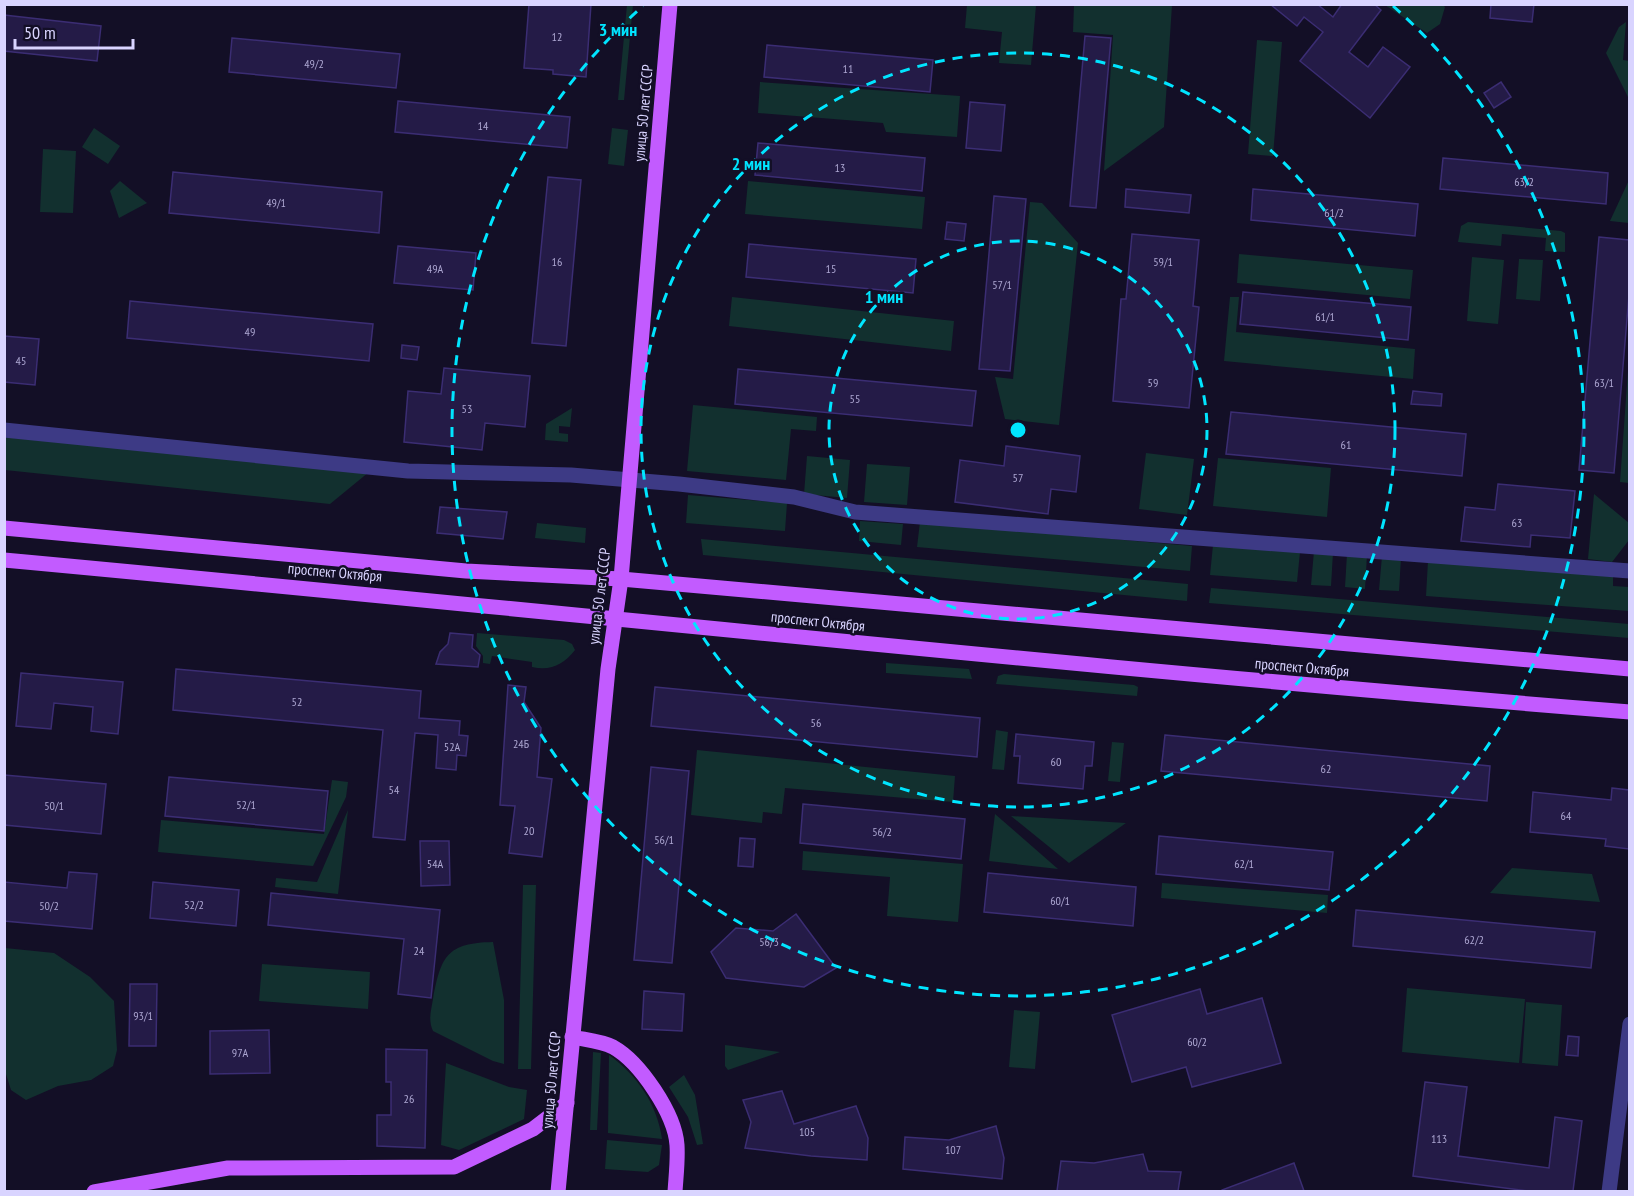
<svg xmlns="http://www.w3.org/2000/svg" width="1634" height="1196" viewBox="0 0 1634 1196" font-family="'PT Sans Narrow',sans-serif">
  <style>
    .green { fill: #12302f }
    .building { fill: #241b47; stroke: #3b2d73; stroke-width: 1.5 }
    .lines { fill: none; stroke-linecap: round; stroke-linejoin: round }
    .minor { stroke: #3d3a85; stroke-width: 15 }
    .major { stroke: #c25bff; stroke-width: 15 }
    .ring { fill: none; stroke: #00e5ff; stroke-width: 3; stroke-dasharray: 10 8 }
    .labels { text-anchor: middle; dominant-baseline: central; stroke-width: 5; stroke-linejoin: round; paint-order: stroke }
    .number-label { font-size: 12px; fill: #aca6d1 }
    .street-label { font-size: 15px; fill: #d9d4ff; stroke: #130f26 }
    .centre { fill: #00e5ff; stroke: #130f26; stroke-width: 3 }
    .ring-label { font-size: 18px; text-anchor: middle; font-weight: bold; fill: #00e5ff; stroke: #130f26; stroke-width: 5; stroke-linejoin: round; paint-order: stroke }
  </style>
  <rect width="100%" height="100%" fill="#130f26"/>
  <g class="green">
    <path d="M1442,4L1445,7L1440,24L1427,33L1385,5Z"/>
    <path d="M627,5H633L624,100H618Z"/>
    <path d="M967,5H1036L1031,65L999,63L1002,32L965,28Z"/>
    <path d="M1074,5H1172L1164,127L1104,171L1113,35L1073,32Z"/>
    <path d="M1626,22L1623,60L1629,61V99L1606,53L1619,27Z"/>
    <path d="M1257,40L1282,42L1273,156L1248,154Z"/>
    <path d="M760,82L960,96L957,137L886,132L883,123L758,113Z"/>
    <path d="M94,128L120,146L108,164L82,147Z"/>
    <path d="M612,128L628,130L624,166L608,164Z"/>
    <path d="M43,149L76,151L73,213L40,212Z"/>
    <path d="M1629,180V223L1610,221Z"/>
    <path d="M120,181L147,203L119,218L110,191Z"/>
    <path d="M748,181L925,197L922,229L745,214Z"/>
    <path d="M1030,202L1042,203L1078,243L1059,425L1005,419L995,377L1013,379Z"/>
    <path d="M1468,222L1561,231L1565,233V252L1545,251L1546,238L1502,234L1501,246L1458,242L1461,226Z"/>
    <path d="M1239,254L1413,270L1410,299L1237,283Z"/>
    <path d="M1472,257L1504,260L1498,324L1467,321Z"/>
    <path d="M1519,259L1543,260L1540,301L1516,299Z"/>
    <path d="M732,297L954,321L951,351L729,326Z"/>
    <path d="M1230,297H1239L1236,332L1415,349L1413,379L1224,361Z"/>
    <path d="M1629,356L1630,482L1629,483L1620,482Z"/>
    <path d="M693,405L817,417L816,431L791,429L786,480L687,471Z"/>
    <path d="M572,408L570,427L559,426V433L568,434V442L545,440L546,424Z"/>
    <path d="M4,437L369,472L330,504L5,470Z"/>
    <path d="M1146,453L1194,459L1187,515L1139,509Z"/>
    <path d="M807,456L850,460L847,498L804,494Z"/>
    <path d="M1218,458L1331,468L1327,517L1213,506Z"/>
    <path d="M867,464L910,467L907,505L864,502Z"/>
    <path d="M1594,494L1629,523V540L1612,562L1588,559Z"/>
    <path d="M688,495L787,503L785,531L686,523Z"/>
    <path d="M860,521L903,524L901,545L859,541Z"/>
    <path d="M920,522L1192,546L1190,571L917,547Z"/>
    <path d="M537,523L586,528L585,543L535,538Z"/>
    <path d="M701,539L1188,584L1187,601L703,555Z"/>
    <path d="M1213,545L1300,552L1297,582L1210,575Z"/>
    <path d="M1314,551L1333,553L1331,586L1311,585Z"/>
    <path d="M1347,554L1367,555L1365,589L1345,587Z"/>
    <path d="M1382,556L1401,558L1399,591L1379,590Z"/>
    <path d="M1428,561L1613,575V586L1629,587V611L1426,596Z"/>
    <path d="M1211,588L1629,624V638L1209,603Z"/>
    <path d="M477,633L564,640L572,644L575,650C563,665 551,671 532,667V662L492,656L490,664L483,663V656L476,646Z"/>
    <path d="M886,663L969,669L972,679L886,673Z"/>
    <path d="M1004,674L1134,685L1138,687L1137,696L996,684L998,676Z"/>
    <path d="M996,730L1008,732L1004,770L992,769Z"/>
    <path d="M1112,742L1124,743L1120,782L1108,781Z"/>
    <path d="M697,750L955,776L953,802L785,788L782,814L763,812L762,823L691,815Z"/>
    <path d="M332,780L348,782L346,797L313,866L158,852L161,820L324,834Z"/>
    <path d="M348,810L338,894L275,887L276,878L317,882Z"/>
    <path d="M995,814L1058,869L989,861Z"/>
    <path d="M1011,816L1126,823L1069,863Z"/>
    <path d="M803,851L963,864L958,922L887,916L890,877L802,870Z"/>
    <path d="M1512,868L1592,874L1600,902L1490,893Z"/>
    <path d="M1162,883L1328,895L1327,913L1161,898Z"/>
    <path d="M523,885H536L531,1069H518Z"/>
    <path d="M493,942L504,1000V1064L493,1061L433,1031C428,1020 431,1011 433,999C441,956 447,943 493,942Z"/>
    <path d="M5,948L54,953L90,977L114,1001L117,1050L113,1066L91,1080L58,1086L26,1100L11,1090L5,1071Z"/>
    <path d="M262,964L370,972L368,1009L259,1001Z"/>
    <path d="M1407,988L1525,999L1519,1063L1402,1052Z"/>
    <path d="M1526,1002L1562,1005L1558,1066L1522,1063Z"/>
    <path d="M1014,1010L1040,1012L1035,1069L1009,1067Z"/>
    <path d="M725,1045L780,1052L728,1070L725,1066Z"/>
    <path d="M593,1052L601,1053L597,1130H590Z"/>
    <path d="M609,1055C637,1075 657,1104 662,1139L608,1133Z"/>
    <path d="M446,1063L509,1087L527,1090L524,1119L459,1150L441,1145Z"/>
    <path d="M684,1075L695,1095L703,1144L697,1145L688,1117L669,1087Z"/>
    <path d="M607,1140L662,1145L659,1165L648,1172L605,1169Z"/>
  </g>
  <g class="building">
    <path d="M529,4H591L586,77L553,74V70L524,68Z"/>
    <path d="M1270,4H1317L1333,17L1342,4H1374L1381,10L1349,52L1368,67L1383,47L1410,67L1370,118L1300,61L1323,32L1304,17L1297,26Z"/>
    <path d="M1491,4H1534L1532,22L1490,18Z"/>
    <path d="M4,15L101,26L97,61L4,51Z"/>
    <path d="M1085,36L1111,38L1096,208L1070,206Z"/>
    <path d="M232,38L400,54L396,88L229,72Z"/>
    <path d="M767,45L933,60L930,92L764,77Z"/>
    <path d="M1501,82L1511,97L1494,108L1484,93Z"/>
    <path d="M398,101L570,117L567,148L395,132Z"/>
    <path d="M970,102L1005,105L1001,151L966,148Z"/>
    <path d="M758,143L925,158L922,191L755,175Z"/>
    <path d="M1443,158L1608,173L1606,204L1440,189Z"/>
    <path d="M173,172L382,192L379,233L169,213Z"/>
    <path d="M548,177L581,180L566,346L532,343Z"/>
    <path d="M1126,189L1191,195L1189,213L1125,207Z"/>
    <path d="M1253,189L1418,204L1415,236L1251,220Z"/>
    <path d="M994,196L1026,199L1010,371L979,369Z"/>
    <path d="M947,222L966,224L964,241L945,239Z"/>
    <path d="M1132,234L1199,240L1193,306L1199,307L1189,408L1113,401L1121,299H1126Z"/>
    <path d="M1599,237L1629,240V295L1614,473L1579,470Z"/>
    <path d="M749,244L916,259L913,293L746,277Z"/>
    <path d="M398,246L476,253L473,290L394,283Z"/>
    <path d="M1243,292L1411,307L1408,340L1240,324Z"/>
    <path d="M130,301L373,324L369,361L127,338Z"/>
    <path d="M4,336L39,339L35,385L4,382Z"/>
    <path d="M402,345L419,347L417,360L401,358Z"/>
    <path d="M444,368L530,376L525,427L485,423L482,450L404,442L408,391L441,394Z"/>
    <path d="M738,369L976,391L972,426L735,404Z"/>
    <path d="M1413,391L1442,394L1441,406L1411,404Z"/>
    <path d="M1231,412L1466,434L1462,476L1226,454Z"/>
    <path d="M1006,446L1080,456L1076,492L1051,489L1048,514L955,502L960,460L1004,466Z"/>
    <path d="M1498,484L1575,491L1570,538L1531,535L1530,547L1461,541L1465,507L1495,510Z"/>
    <path d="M440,507L507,512L503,539L437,533Z"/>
    <path d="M450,633L473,635L472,648L480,655L478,667L436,664L440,652L448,644Z"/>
    <path d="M176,669L421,691L419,718L460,721L459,735L468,736L466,756L457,755L456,770L436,768L438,735L415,733L405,840L373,837L383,730L173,710Z"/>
    <path d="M21,673L123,682L118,734L91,731L93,707L54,703L51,729L16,726Z"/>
    <path d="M508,685L526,687L524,702L541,728L537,777L552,779L542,857L509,853L515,806L500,805Z"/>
    <path d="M655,687L980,718L977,757L651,726Z"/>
    <path d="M1016,734L1094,742L1092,766H1085L1083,789L1018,783L1020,756H1014Z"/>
    <path d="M1165,735L1490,766L1487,801L1161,771Z"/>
    <path d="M651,767L689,771L672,963L634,960Z"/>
    <path d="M4,775L106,784L101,834L4,825Z"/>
    <path d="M169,777L328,791L324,831L165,816Z"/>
    <path d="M1612,788L1629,790V849L1605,846L1606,839L1530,832L1533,792L1611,800Z"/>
    <path d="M803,804L965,819L961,859L800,843Z"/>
    <path d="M1159,836L1333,852L1329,890L1156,874Z"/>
    <path d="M740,838L755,839L753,867L738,866Z"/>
    <path d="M420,841H449L450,885L421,886Z"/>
    <path d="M69,872L97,874L92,929L4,921V882L67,888Z"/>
    <path d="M988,873L1136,887L1133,926L984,912Z"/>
    <path d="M153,882L239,890L236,926L150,918Z"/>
    <path d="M271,893L440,910L431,998L398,994L404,939L268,925Z"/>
    <path d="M1356,910L1595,932L1591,968L1353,946Z"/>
    <path d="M796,914L836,968L804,987L726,978L711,952L736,928L773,931Z"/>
    <path d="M130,984H157L156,1046H129Z"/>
    <path d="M1200,989L1207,1014L1262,998L1281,1063L1192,1087L1186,1067L1132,1082L1112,1015Z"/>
    <path d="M644,991L684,994L682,1031L642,1029Z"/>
    <path d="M269,1030L270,1073L210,1074V1031Z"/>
    <path d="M1568,1036L1579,1037L1578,1056L1566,1055Z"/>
    <path d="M386,1049L427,1050L425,1148L377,1146V1115H391V1082H386Z"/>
    <path d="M1425,1082L1467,1087L1458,1156L1549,1168L1555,1117L1582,1121L1573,1191H1528L1413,1176Z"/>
    <path d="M782,1091L794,1124L856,1106L868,1138L867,1160L811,1156L745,1148L751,1122L743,1100Z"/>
    <path d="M996,1126L1004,1158L1002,1179L903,1169L905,1137L949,1140Z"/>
    <path d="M1143,1154L1148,1171L1181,1172L1178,1191H1057L1061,1161L1094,1163Z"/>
    <path d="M1294,1163L1304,1191H1222V1190Z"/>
  </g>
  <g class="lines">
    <g class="minor">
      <path d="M4,430L408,471L571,475L679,484L794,497L855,512L1630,571"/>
      <path d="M1609,1192L1630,1024"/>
    </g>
    <g class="major">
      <path d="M4,528L466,571L621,579L1630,669"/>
      <path d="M4,560C546,610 1087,669 1630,712"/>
      <path d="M572,1037C586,1040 601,1041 613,1047C640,1062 675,1114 677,1145C678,1160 676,1176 675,1192"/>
      <path d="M94,1192L228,1168L454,1167L533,1129L567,1103"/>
      <path d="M558,1192L608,669L621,579L670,4"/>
    </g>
  </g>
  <g class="ring">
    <circle cx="1018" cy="430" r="189"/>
    <circle cx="1018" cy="430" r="377"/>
    <path d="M1393 6A566 566 0 1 1 643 6"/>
  </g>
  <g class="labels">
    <g class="number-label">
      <text x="557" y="36">12</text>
      <text x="314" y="63">49/2</text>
      <text x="848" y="68">11</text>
      <text x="483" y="125">14</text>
      <text x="840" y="167">13</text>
      <text x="1524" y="181">63/2</text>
      <text x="276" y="202">49/1</text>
      <text x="1334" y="212">61/2</text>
      <text x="557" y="261">16</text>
      <text x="1163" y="261">59/1</text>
      <text x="435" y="268">49А</text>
      <text x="831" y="268">15</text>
      <text x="1002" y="284">57/1</text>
      <text x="1325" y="316">61/1</text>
      <text x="250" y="331">49</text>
      <text x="21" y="360">45</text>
      <text x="1153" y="382">59</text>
      <text x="1604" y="382">63/1</text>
      <text x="855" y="398">55</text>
      <text x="467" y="408">53</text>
      <text x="1346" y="444">61</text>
      <text x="1018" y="477">57</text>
      <text x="1517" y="522">63</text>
      <text x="297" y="701">52</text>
      <text x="816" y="722">56</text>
      <text x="521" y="743">24Б</text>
      <text x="452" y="746">52А</text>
      <text x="1056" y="761">60</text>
      <text x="1326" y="768">62</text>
      <text x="394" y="789">54</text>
      <text x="246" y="804">52/1</text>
      <text x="54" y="805">50/1</text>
      <text x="1566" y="815">64</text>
      <text x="529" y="830">20</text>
      <text x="882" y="831">56/2</text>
      <text x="664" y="839">56/1</text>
      <text x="435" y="863">54А</text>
      <text x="1244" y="863">62/1</text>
      <text x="1060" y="900">60/1</text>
      <text x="194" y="904">52/2</text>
      <text x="49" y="905">50/2</text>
      <text x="1474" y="939">62/2</text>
      <text x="769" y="941">56/3</text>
      <text x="419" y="950">24</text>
      <text x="143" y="1015">93/1</text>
      <text x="1197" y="1041">60/2</text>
      <text x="240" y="1052">97А</text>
      <text x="409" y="1098">26</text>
      <text x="807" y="1131">105</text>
      <text x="1439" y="1138">113</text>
      <text x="953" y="1149">107</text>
    </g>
    <g class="street-label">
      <text transform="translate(643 113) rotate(-85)">улица 50 лет СССР</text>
      <text transform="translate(335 572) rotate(5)">проспект Октября</text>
      <text transform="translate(599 596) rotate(-83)">улица 50 лет СССР</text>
      <text transform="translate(818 621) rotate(6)">проспект Октября</text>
      <text transform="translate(1302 667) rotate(5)">проспект Октября</text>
      <text transform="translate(551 1080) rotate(-85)">улица 50 лет СССР</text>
    </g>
  </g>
  <circle cx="1018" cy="430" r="9" class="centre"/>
  <g class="ring-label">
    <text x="618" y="36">3 мин</text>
    <text x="751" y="170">2 мин</text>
    <text x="884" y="303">1 мин</text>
  </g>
  <rect width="1634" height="1196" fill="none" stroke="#d9d4ff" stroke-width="12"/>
  <path d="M15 39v9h118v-9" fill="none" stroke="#d9d4ff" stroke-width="3"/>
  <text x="24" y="39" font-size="18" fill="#d9d4ff" stroke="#130f26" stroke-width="4.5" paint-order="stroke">50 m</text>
</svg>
